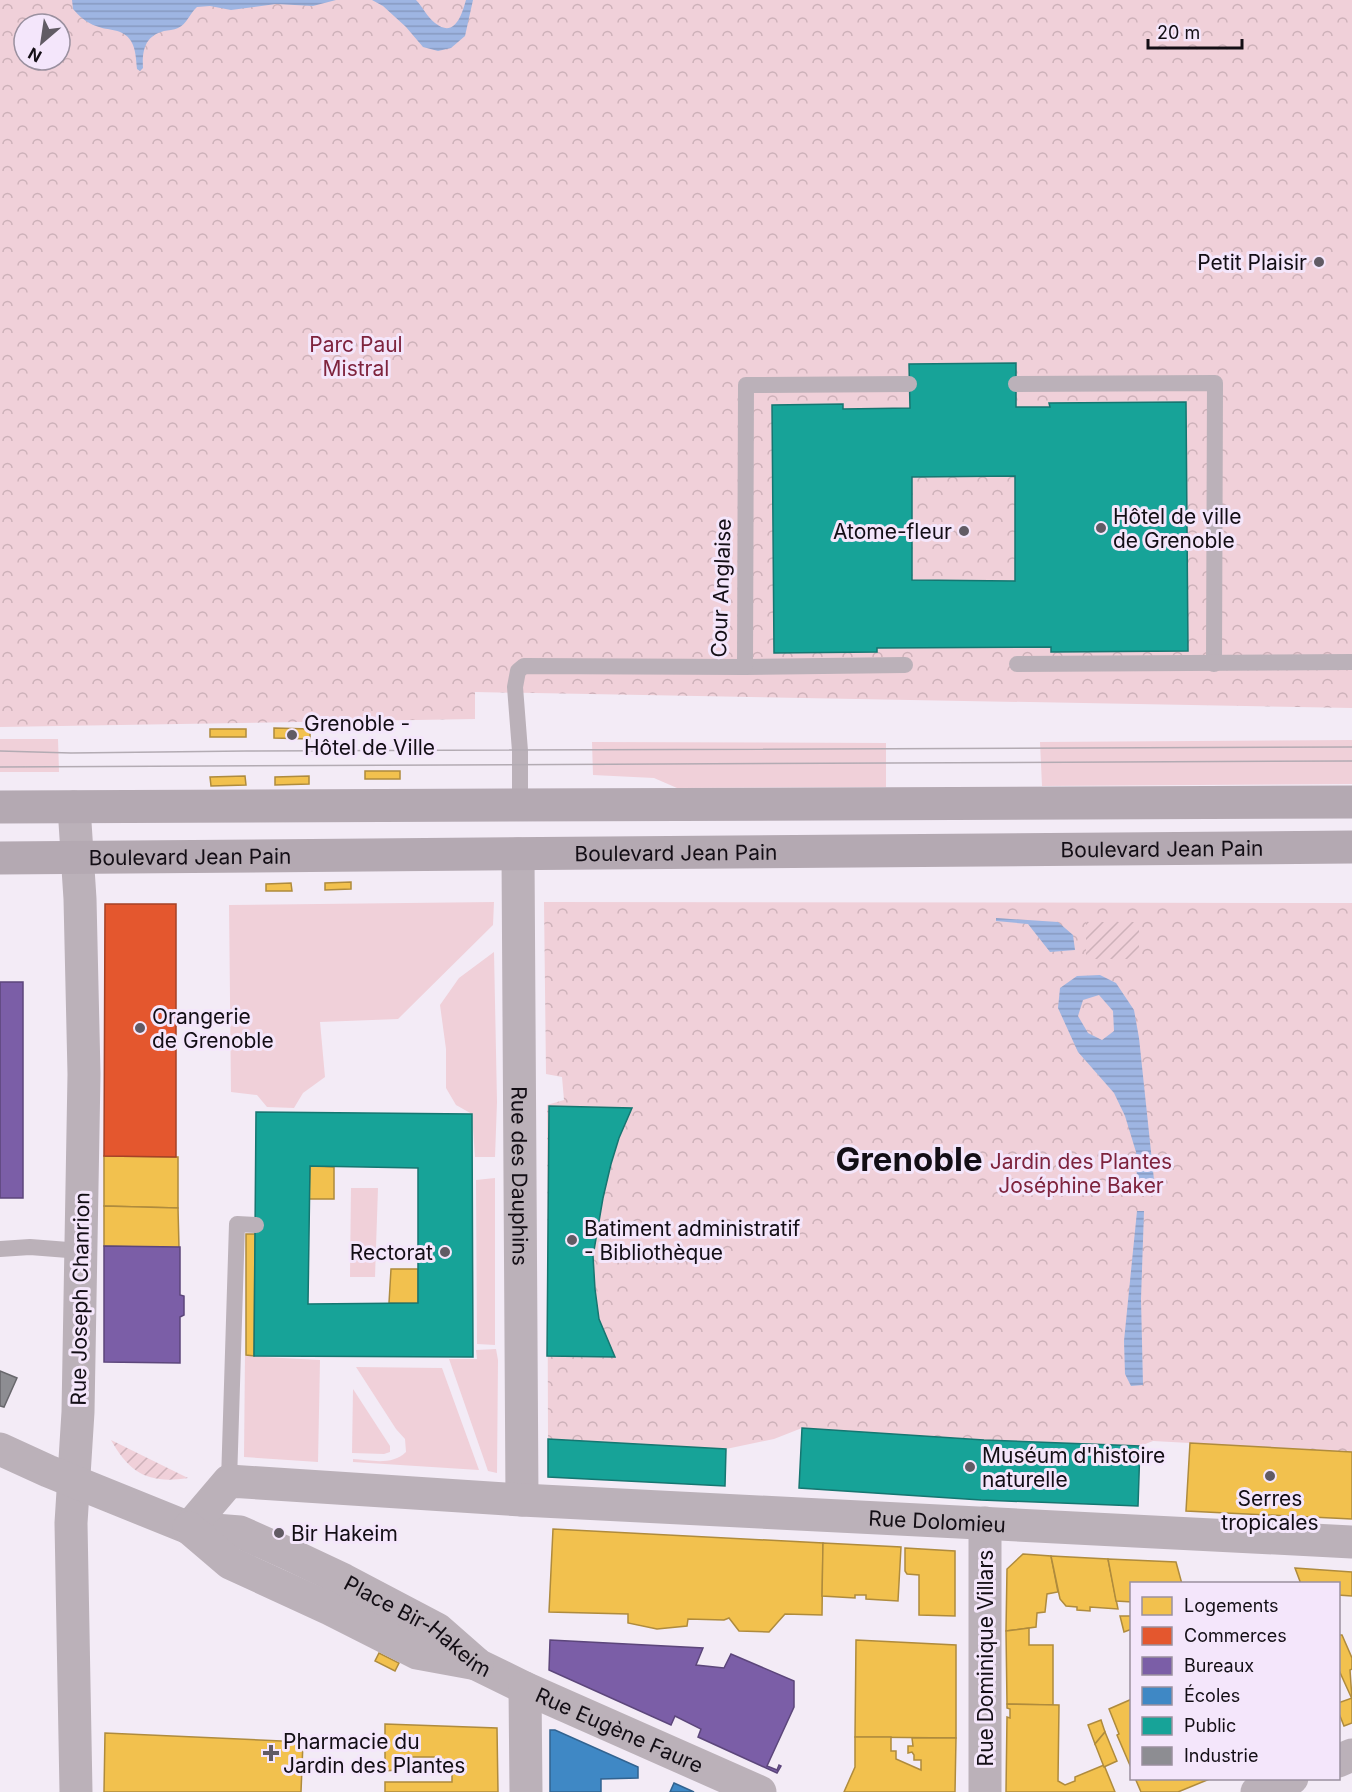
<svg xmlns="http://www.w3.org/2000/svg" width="1352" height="1792" viewBox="0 0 1352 1792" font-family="Inter,sans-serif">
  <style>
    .grass { fill: #f0d0d9 }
    .park { fill: url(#park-crowns); fill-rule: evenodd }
    .garden { fill: url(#garden-furrows) }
    .water { fill: url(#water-rules); fill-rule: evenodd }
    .homes { fill: #f2c14e; stroke: #af8b3d; stroke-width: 1.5 }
    .shops { fill: #e4572e; stroke: #a54126; stroke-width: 1.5 }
    .offices { fill: #7b5ea7; stroke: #5c467b; stroke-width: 1.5 }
    .schools { fill: #3f88c5; stroke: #326390; stroke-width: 1.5 }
    .public { fill: #17a398; stroke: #167671; stroke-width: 1.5; fill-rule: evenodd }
    .industry { fill: #8d8d92; stroke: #68676c; stroke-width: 1.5 }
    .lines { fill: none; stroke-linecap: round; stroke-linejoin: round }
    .service { stroke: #bbb1b9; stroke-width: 16 }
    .minor { stroke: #bbb1b9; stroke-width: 33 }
    .primary { stroke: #b4a9b2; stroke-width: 33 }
    .tram { stroke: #b3abb3; stroke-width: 1.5 }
    .poi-dot { fill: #615b64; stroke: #f4e6fb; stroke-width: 2 }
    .labels { text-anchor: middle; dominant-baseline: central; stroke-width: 6; stroke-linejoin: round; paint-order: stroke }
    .poi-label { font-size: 21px; fill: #130e15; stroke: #f4e6fb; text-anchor: start }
    .park-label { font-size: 21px; fill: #7e233d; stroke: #f4e6fb }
    .street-label { font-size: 21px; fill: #130e15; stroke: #f4e6fb }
    .town-label { font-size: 33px; font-weight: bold; fill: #130e15; stroke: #f4e6fb }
  </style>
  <defs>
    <pattern id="park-crowns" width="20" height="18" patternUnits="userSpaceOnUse" patternTransform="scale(1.5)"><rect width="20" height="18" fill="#f0d0d9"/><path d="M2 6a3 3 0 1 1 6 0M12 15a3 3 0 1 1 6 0" fill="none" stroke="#cdb1b9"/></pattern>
    <pattern id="garden-furrows" width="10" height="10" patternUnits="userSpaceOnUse" patternTransform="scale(1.5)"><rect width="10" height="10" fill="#f0d0d9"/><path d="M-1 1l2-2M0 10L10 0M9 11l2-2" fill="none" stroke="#cdb1b9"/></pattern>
    <pattern id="water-rules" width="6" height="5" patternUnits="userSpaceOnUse" patternTransform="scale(1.5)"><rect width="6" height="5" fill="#9eb5e2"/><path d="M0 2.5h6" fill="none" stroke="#879ac1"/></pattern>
  </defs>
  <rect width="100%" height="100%" fill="#f3ebf6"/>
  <g class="grass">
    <path d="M0,739H58L59,772H0Z"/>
    <path d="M1352,740V784L1042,786L1040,742Z"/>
    <path d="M592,742L886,743V787L677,788L654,778L593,775Z"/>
    <path d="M494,902L493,925L398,1019L320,1022L325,1077L303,1093L294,1108L267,1107L257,1095L231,1092L229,905Z"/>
    <path d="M494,952L497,1102L495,1157H475L472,1114L456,1105L446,1088V1049L440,1005L459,978Z"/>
    <path d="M495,1178V1345L477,1344L476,1180Z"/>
    <path d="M351,1188H378L375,1277H350Z"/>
    <path d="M496,1349L498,1360L497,1473L488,1471L449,1359H477L476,1350Z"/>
    <path d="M245,1356L320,1360L318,1462L244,1457Z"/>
    <path d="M356,1367L442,1368L479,1470L353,1462V1459C370,1460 392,1466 406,1452L405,1439L396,1429Z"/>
    <path d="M353,1389L390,1446V1452L384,1454L352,1453Z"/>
  </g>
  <g class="park">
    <path d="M0,0H1352V708L475,692V719L0,727ZM24,24H60V60H24Z"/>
    <path d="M544,902L1352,903V1452L1153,1441L1140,1446L984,1440L802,1428L774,1439L726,1449L548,1439L547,1105L564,1100L562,1077L546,1074Z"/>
  </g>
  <g class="garden">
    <rect x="1086" y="922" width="53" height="37"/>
    <path d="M111,1440L188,1478C149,1484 130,1474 111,1440Z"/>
  </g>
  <g class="water">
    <path d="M72,0H336L313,6L276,4L231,10L210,6L197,7C190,13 187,24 178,28C174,30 168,30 164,31C145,36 142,50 143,68L140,71L137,69C136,60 136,49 131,41C123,28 108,31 96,26C87,23 79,16 73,9Z"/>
    <path d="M372,0H416C423,7 427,17 435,23C455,39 462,14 466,0H473L465,36L451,48L438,51L423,47L406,27L383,6Z"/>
    <path d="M996,918L1058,922L1073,935L1075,950L1050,952L1028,924L996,921Z"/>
    <path d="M1100,975L1116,983L1134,1010L1139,1038L1154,1180H1137L1136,1152L1125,1116L1114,1093L1078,1052L1058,1008L1060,988L1077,976ZM1099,995L1113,1011L1114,1031L1102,1040L1088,1033L1078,1016L1083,1000Z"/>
    <path d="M1137,1211H1144L1141,1299L1143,1385L1131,1386L1125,1374L1124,1341Z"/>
  </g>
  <g class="homes">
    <path d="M274,728L310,729V739L274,738Z"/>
    <rect x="210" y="729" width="36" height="8"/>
    <rect x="365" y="771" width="35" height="8"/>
    <path d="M245,776L246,785L211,786L210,777Z"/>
    <path d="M309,776V784L275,785V777Z"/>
    <path d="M351,882V889L325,890V883Z"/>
    <path d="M291,883L292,891H266V884Z"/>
    <path d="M104,1156L178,1157V1208L104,1206Z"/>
    <path d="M310,1166L334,1167V1199H309Z"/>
    <path d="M104,1206L178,1208L179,1248L104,1246Z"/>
    <path d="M246,1234H255L254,1356L246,1355Z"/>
    <path d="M391,1269H418V1303H389Z"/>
    <path d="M1190,1443L1352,1452V1519L1186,1511Z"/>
    <path d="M553,1529L823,1543L822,1615L785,1614L769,1632L739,1631L729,1618L724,1620L688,1619L687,1626L657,1629L628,1623V1614L549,1612Z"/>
    <path d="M823,1543L901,1547L898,1601L866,1599V1595H855V1598L822,1596Z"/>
    <path d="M905,1548L955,1551V1616L919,1615V1575L907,1574L905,1571Z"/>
    <path d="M1023,1554L1051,1556L1058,1592L1047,1594L1045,1612L1037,1613L1036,1627L1006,1631L1007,1569Z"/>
    <path d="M1051,1556L1108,1559L1118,1609L1090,1607V1611L1077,1610V1607L1066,1606L1060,1599Z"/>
    <path d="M1108,1559L1176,1562L1182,1584H1132V1602L1116,1601Z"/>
    <path d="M1295,1568L1352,1572V1596L1338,1595V1584H1301Z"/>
    <path d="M1120,1616H1132V1629L1124,1632Z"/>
    <path d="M1029,1628V1645H1053V1705L1007,1704L1006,1631Z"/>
    <path d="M1338,1635H1342L1352,1658V1669L1350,1670L1352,1699L1338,1668Z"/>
    <path d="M856,1640L956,1645V1738L855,1737Z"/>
    <path d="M379,1653L399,1663L395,1671L375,1661Z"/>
    <path d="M1352,1698V1723L1344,1726L1338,1711V1703Z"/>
    <path d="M1132,1699V1770L1117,1735L1119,1734L1109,1709Z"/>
    <path d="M1007,1704L1059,1705L1058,1781L1065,1785L1075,1781V1777L1104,1765L1115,1792H1006L1007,1717L1010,1718V1709L1007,1708Z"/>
    <path d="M1101,1720L1105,1732L1095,1744L1088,1725Z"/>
    <path d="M385,1724L497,1728L498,1792H385V1782H452V1773H444V1768H452V1763H441V1757H396V1770L385,1771Z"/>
    <path d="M1105,1732L1117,1761L1104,1767L1095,1744Z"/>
    <path d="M105,1733L303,1742L301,1792H104Z"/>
    <path d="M855,1737H891V1751H896V1759L921,1770V1760H914V1755L912,1752L908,1753V1746H913L912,1738H956L955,1792H844L855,1767Z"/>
    <path d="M1135,1778H1212L1178,1792H1141Z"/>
  </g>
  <path class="shops" d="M105,904H176V1157L104,1156Z"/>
  <g class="offices">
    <rect x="0" y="982" width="23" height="216"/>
    <path d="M104,1246L180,1247V1295L184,1296V1315L180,1317V1363L104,1362Z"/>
    <path d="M550,1640L703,1648L696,1665L724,1668L731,1654L794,1681V1707L767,1766L777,1770L779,1765L781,1766L777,1773L698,1737L701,1729L675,1716L671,1725L549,1670Z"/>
  </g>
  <g class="schools">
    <path d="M550,1730H555L638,1767V1778L601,1779V1792H550Z"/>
    <path d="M674,1783L694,1792H670Z"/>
  </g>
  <g class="public">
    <path d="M1016,363V407H1050L1049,403L1186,402L1188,651L1051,652V647L877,648V652L774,653L772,405L843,404V409L910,408L909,364ZM1015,476V581L912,580V477Z"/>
    <path d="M549,1106L632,1108L619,1138L611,1164L603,1198L593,1256L595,1289L599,1319L615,1357L547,1356Z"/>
    <path d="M256,1112L472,1114L473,1357L254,1356ZM310,1166L418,1168V1303L308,1304Z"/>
    <path d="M802,1428L984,1440L1140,1446L1138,1506L981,1500L799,1488Z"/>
    <path d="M548,1439L726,1449L725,1486L548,1477Z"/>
  </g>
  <path class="industry" d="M0,1371L17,1378L4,1407L0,1406Z"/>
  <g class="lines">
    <g class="service">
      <path d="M1016,384L1215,383L1214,664"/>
      <path d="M1017,664L1352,662"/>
      <path d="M745,667L905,665"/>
      <path d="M520,805V751L515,687L518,671L524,666L745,667L746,385L909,384"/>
      <path d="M0,1249L30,1247L81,1251"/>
      <path d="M229,1481L237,1224L256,1225"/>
    </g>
    <g class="minor">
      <path d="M74,807L80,899L84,1074L78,1412L71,1523L76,1792"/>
      <path id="s1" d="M518,854L522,1500"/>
      <path id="s2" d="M0,1449L48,1471L189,1528L240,1532L289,1554L344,1580L437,1629L478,1665L525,1688L760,1792"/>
      <path id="s3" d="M189,1528L229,1481L522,1500L1352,1542"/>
      <path d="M189,1528L230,1563L330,1609L417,1653L477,1664"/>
      <path d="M525,1688L526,1792"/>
      <path d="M1338,1761L1352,1755"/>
      <path d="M985,1792V1523"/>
      <path d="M1257,1792L1292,1778"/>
    </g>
    <g class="primary">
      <path d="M0,807L1352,802"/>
      <path id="s4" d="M0,858L1352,847"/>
    </g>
    <g class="tram">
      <path d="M0,751L71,753L246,751L1352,747"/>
      <path d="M0,767L1352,761"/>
    </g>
  </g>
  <g class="poi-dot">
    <circle cx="1319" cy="262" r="6"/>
    <circle cx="1101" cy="528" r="6"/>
    <circle cx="964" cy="531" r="6"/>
    <circle cx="292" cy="735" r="6"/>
    <circle cx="140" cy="1028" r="6"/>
    <circle cx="572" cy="1240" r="6"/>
    <circle cx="445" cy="1252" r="6"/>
    <circle cx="970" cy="1467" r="6"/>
    <circle cx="1270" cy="1476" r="6"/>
    <circle cx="279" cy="1533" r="6"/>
    <path d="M268 1744h6v6h6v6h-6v6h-6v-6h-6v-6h6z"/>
  </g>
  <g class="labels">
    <g class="poi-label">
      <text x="1307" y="262" text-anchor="end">Petit Plaisir</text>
      <text x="1113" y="516">Hôtel de ville<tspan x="1113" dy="24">de Grenoble</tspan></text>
      <text x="952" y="531" text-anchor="end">Atome-fleur</text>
      <text x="304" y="723">Grenoble -<tspan x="304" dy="24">Hôtel de Ville</tspan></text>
      <text x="152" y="1016">Orangerie<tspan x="152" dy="24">de Grenoble</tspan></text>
      <text x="584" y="1228">Batiment administratif<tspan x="584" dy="24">- Bibliothèque</tspan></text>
      <text x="433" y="1252" text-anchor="end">Rectorat</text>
      <text x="982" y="1455">Muséum d'histoire<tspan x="982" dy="24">naturelle</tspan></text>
      <text x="1270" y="1498" text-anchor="middle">Serres<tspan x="1270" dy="24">tropicales</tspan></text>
      <text x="291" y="1533">Bir Hakeim</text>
      <text x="283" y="1741">Pharmacie du<tspan x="283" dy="24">Jardin des Plantes</tspan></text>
    </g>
    <g class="park-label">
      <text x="356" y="344">Parc Paul<tspan x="356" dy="24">Mistral</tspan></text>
      <text x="1081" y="1161">Jardin des Plantes<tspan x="1081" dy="24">Joséphine Baker</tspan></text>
    </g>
    <g class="street-label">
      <text transform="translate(721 588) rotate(-88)">Cour Anglaise</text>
      <text stroke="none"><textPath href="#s4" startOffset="1162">Boulevard Jean Pain</textPath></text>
      <text stroke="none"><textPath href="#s4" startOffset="676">Boulevard Jean Pain</textPath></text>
      <text stroke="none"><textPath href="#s4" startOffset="190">Boulevard Jean Pain</textPath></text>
      <text stroke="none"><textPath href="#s1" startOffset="322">Rue des Dauphins</textPath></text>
      <text transform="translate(80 1299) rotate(-89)">Rue Joseph Chanrion</text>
      <text stroke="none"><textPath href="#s3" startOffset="771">Rue Dolomieu</textPath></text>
      <text stroke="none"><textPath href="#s2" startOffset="458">Place Bir-Hakeim</textPath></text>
      <text transform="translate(985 1658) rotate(-90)">Rue Dominique Villars</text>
      <text stroke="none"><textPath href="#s2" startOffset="686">Rue Eugène Faure</textPath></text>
    </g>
    <g class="town-label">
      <text x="909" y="1159">Grenoble</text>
    </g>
  </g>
  <rect x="1130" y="1582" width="210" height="198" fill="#f4e6fb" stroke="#9a909f" stroke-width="1.5"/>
  <rect x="1142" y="1597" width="30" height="18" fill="#f2c14e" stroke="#9a909f" stroke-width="1.5"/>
  <text x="1184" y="1612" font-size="18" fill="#130e15">Logements</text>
  <rect x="1142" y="1627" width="30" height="18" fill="#e4572e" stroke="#9a909f" stroke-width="1.5"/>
  <text x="1184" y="1642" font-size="18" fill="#130e15">Commerces</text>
  <rect x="1142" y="1657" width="30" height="18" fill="#7b5ea7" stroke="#9a909f" stroke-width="1.5"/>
  <text x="1184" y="1672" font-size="18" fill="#130e15">Bureaux</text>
  <rect x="1142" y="1687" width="30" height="18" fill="#3f88c5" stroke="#9a909f" stroke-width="1.5"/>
  <text x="1184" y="1702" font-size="18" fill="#130e15">Écoles</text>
  <rect x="1142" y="1717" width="30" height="18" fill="#17a398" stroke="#9a909f" stroke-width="1.5"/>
  <text x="1184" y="1732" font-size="18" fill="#130e15">Public</text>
  <rect x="1142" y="1747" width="30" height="18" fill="#8d8d92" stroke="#9a909f" stroke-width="1.5"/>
  <text x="1184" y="1762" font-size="18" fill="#130e15">Industrie</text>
  <g transform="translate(42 42) rotate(209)"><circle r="28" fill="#f4e6fb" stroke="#9a909f" stroke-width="1.5"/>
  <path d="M0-4.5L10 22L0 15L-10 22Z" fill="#615b64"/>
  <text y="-9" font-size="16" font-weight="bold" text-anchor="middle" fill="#130e15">N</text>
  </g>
  <path d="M1148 39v9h94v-9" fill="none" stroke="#130e15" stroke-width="3"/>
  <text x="1157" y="39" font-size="18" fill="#130e15" stroke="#f4e6fb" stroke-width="4.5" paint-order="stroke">20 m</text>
</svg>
